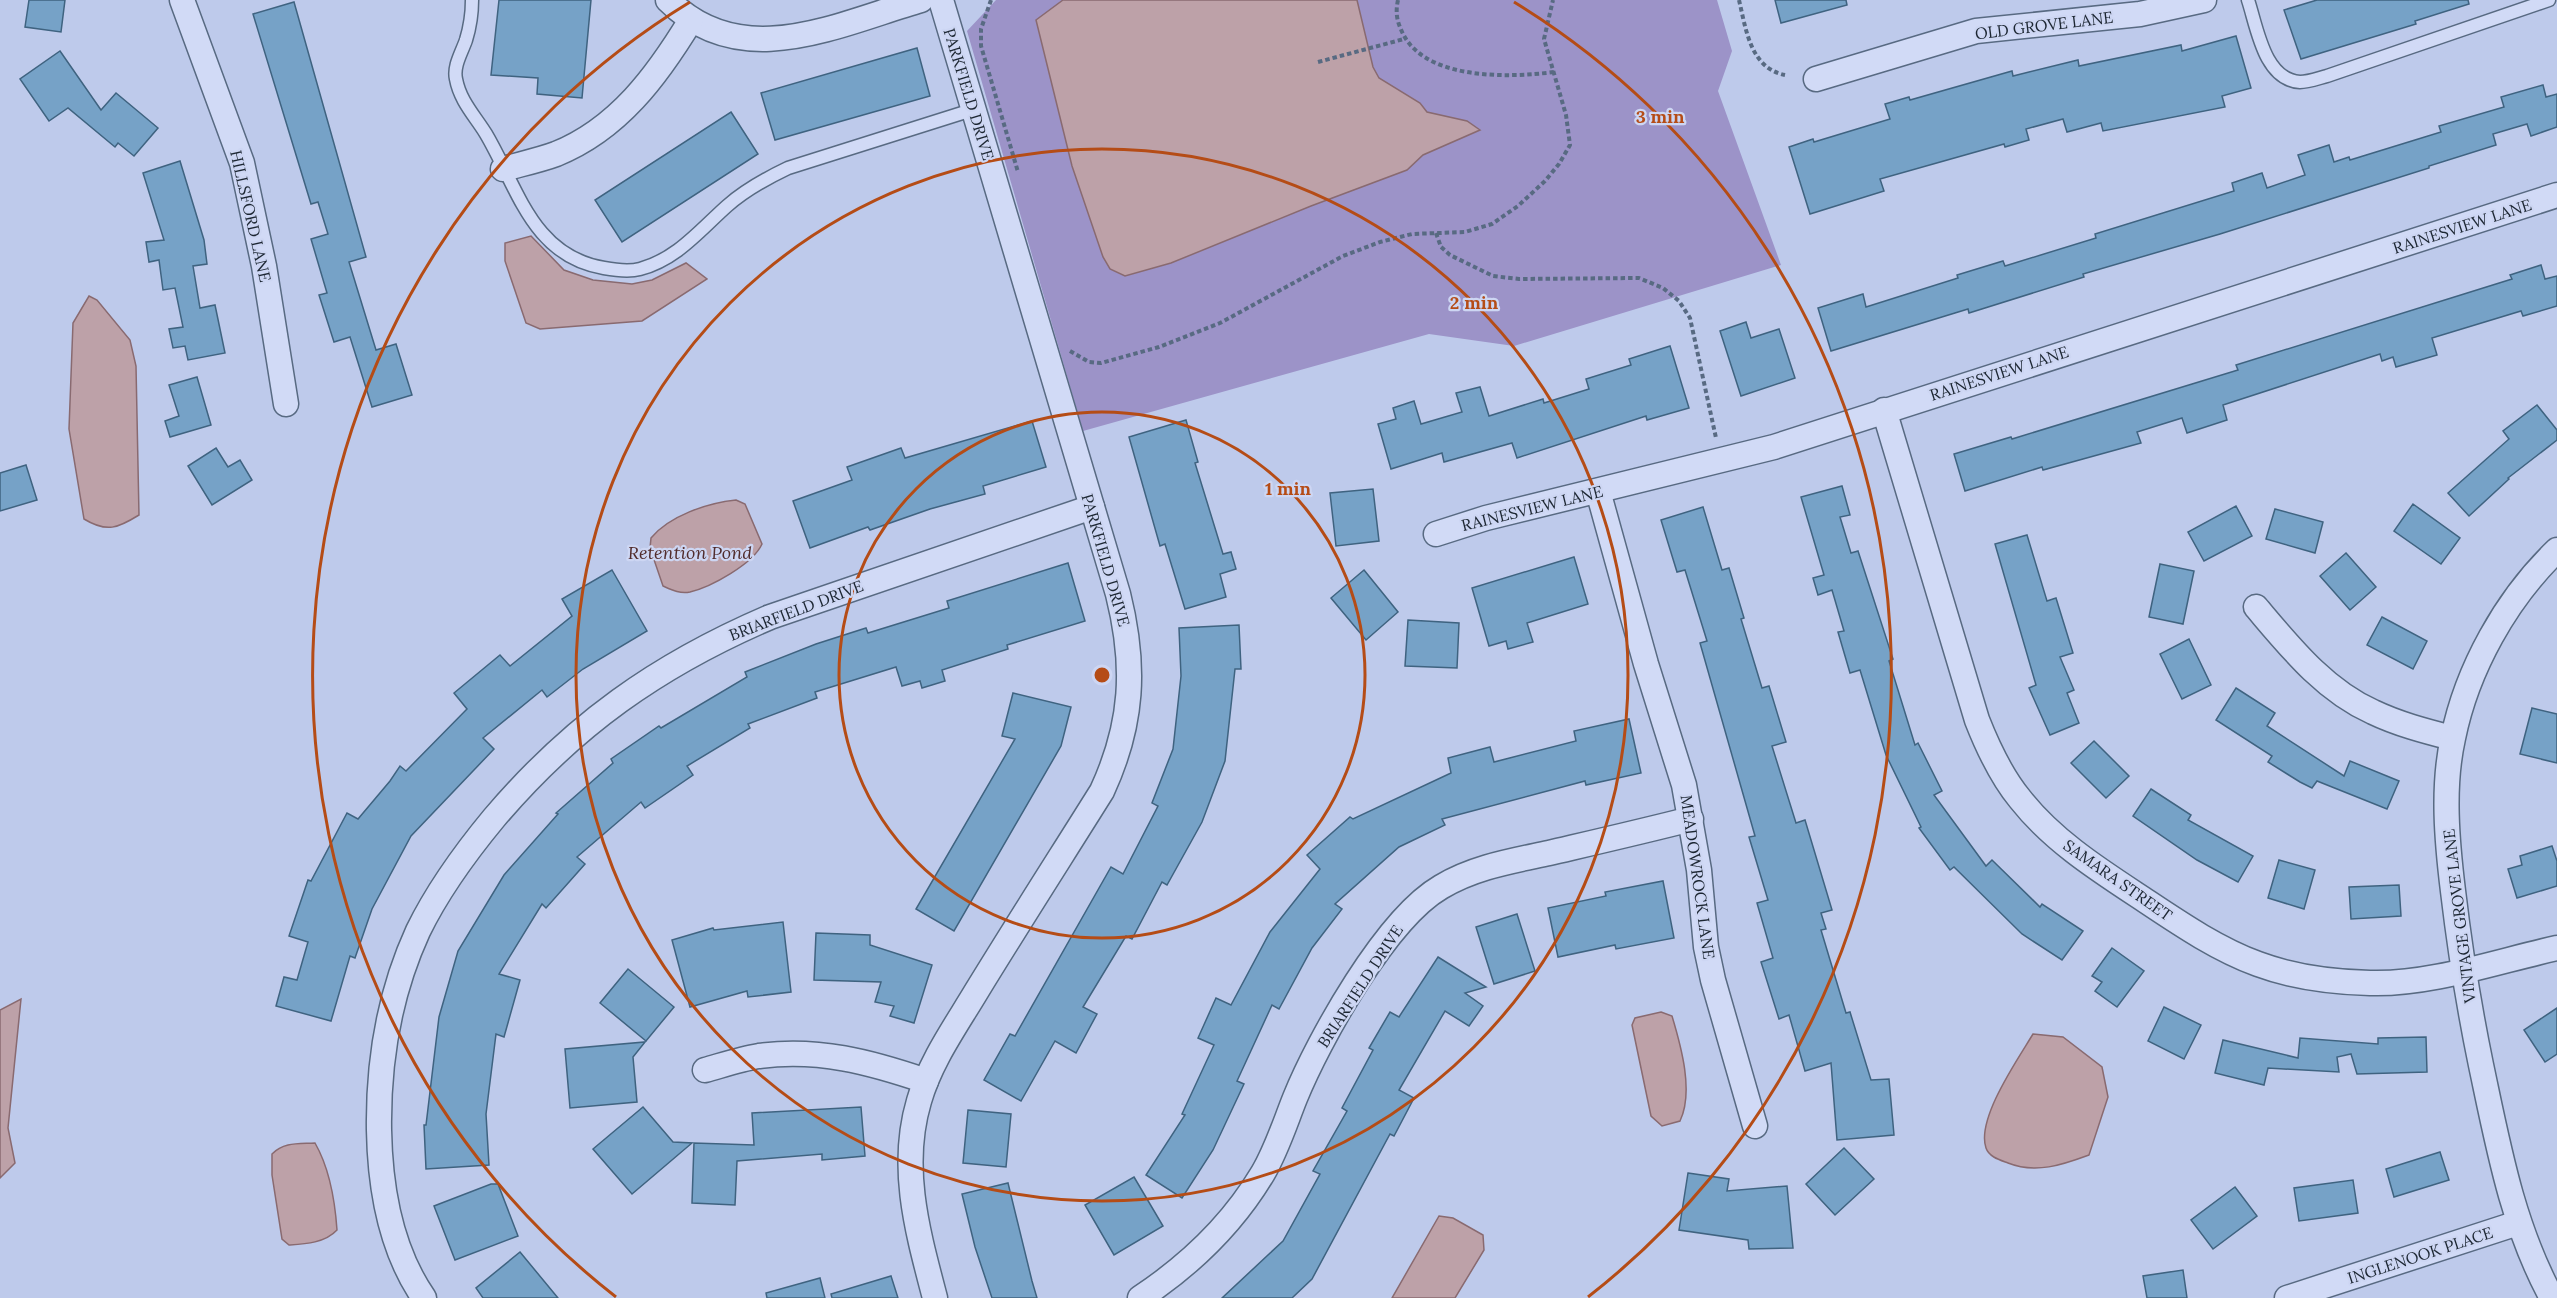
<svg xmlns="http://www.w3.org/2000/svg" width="2557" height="1298" viewBox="0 0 2557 1298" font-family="Lora,serif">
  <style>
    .green { fill: #9c93c8 }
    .water { fill: #bda1a8; stroke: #896a70; stroke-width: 1.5 }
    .building { fill: #76a2c7; stroke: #3f6380; stroke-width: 1.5 }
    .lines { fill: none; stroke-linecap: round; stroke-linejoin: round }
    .service-casing { stroke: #586a82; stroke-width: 15 }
    .minor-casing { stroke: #586a82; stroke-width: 27 }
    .path { stroke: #586a82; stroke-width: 4; stroke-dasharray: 4.5 3; stroke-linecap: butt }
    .service { stroke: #d1daf6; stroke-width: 12 }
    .minor { stroke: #d1daf6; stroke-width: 24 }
    .ring { fill: none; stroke: #b54c16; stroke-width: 3 }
    .labels { text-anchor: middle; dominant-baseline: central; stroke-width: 4.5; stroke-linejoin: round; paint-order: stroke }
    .street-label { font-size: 16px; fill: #1c2632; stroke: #cdd6f3 }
    .water-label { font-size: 18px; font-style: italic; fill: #512c2c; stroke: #cdd6f3 }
    .centre { fill: #b54c16; stroke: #cdd6f3; stroke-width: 3 }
    .ring-label { font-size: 18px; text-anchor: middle; font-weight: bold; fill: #b54c16; stroke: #cdd6f3; stroke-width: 4.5; stroke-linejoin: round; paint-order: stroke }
  </style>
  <rect width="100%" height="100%" fill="#becaeb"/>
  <path class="green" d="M996,0H1717L1732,51L1718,91L1781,265L1514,346L1429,334L1083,431L967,31Z"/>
  <g class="water">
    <path d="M1063,0H1357L1373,67L1379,78L1420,103L1427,112L1467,121L1480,130L1423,155L1407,170L1311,206L1171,263L1125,276L1110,269L1103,257L1072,166L1036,20Z"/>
    <path d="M531,236L564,270L593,280L632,284L652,280L686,263L707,279L642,321L540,329L526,323L505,261V243Z"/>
    <path d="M89,296L97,300L130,340L136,366L139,515C118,528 107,533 84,519L69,429L73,323Z"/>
    <path d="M736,500L745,504L762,544C753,564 711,587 690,592C680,594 672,590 663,586L650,548L651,538C669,516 707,503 736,500Z"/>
    <path d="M21,999L8,1128L15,1163L0,1178V1010Z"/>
    <path d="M1661,1012L1672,1016C1681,1046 1694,1092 1680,1121L1662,1126L1651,1116L1632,1025L1635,1018Z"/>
    <path d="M2033,1034L2063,1037L2102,1067L2108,1097L2089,1155C2062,1165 2036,1174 2008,1163C2000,1160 1989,1157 1986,1148C1976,1119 2018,1059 2033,1034Z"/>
    <path d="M315,1143C330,1169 335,1201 337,1230C325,1243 305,1244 289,1245L282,1239L272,1175V1154C284,1142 298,1144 315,1143Z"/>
    <path d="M1439,1216L1453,1218L1483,1235L1484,1250L1455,1298H1392Z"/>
  </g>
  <g class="building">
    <path d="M29,0H65L61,32L25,27Z"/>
    <path d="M499,0H591L582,98L537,94L538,78L491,75Z"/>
    <path d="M1775,0H1846L1847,5L1781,23Z"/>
    <path d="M2317,0H2468L2469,4L2415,21L2416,24L2301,59L2284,10Z"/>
    <path d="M294,2L366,257L349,262L376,350L396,344L412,395L372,407L350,337L334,342L319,295L327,293L311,239L328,234L318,202L311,204L253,14Z"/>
    <path d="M2236,36L2251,88L2222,96L2225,107L2103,131L2101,123L2067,132L2063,119L2026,129L2029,140L2005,147L2004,144L1880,179L1884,191L1810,214L1789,147L1813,139L1814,142L1890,119L1885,104L1909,97L1910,100L2012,71L2013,76L2078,60L2079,66L2181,45L2182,51Z"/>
    <path d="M917,48L930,96L775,140L761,93Z"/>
    <path d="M60,51L101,110L116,93L158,128L134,156L118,143L115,147L68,108L49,121L20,79Z"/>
    <path d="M2543,85L2546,97L2557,94V127L2531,136L2527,124L2493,134L2496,145L2429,166V168L2220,234L2083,274L2084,277L1969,313L1968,309L1831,351L1818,308L1863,294L1866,307L1958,278L1957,275L2003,261L2005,266L2096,238L2095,234L2234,191L2232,183L2262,173L2267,188L2305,175L2298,155L2329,145L2334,162L2349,157L2350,160L2441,132L2439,126L2504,107L2501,97Z"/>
    <path d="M731,112L758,154L622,242L595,200Z"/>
    <path d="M180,161L204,240L207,264L193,266L200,308L215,305L225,353L188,360L185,346L173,348L169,329L183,327L175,288L163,290L159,260L149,262L146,242L164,240L143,173Z"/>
    <path d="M2541,265L2545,279L2557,276V306L2523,316L2521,311L2432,338L2437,355L2396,367L2393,357L2382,361L2380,354L2223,405L2227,420L2187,433L2182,418L2137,432L2141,443L2043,470L2042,467L1965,491L1954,454L2011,437L2012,439L2238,370L2236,365L2512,279L2510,275Z"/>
    <path d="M1746,322L1751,338L1779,329L1795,378L1741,396L1720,331Z"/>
    <path d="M1670,346L1689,408L1647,420L1646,416L1517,458L1512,443L1444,462L1442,453L1391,469L1378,424L1396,419L1393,408L1414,401L1421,424L1462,412L1456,393L1480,387L1489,416L1543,399L1544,403L1589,389L1586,379L1631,365L1629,359Z"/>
    <path d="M197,377L211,425L170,437L165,421L179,416L169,385Z"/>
    <path d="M2537,405L2557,430V440L2508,478L2509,479L2469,516L2448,493L2509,439L2503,431Z"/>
    <path d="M1186,420L1198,462L1195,463L1223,554L1231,552L1236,569L1220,574L1226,597L1185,609L1165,544L1160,546L1129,437Z"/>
    <path d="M1032,421L1046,467L983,486L985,494L930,509L870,530L868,527L810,548L793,501L852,480L847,467L901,448L905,458Z"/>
    <path d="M216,448L228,467L240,460L252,480L212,505L188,466Z"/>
    <path d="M26,465L37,500L0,511V473Z"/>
    <path d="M1842,486L1850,515L1840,517L1851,553L1858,551L1893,659L1889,661L1915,745L1918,743L1942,791L1934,795L1986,866L1992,860L2040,907L2042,904L2083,931L2062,960L2022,934L1954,867L1950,870L1919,828L1921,827L1886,755L1860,670L1850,673L1838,632L1844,631L1832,590L1818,595L1813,578L1824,575L1801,497Z"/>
    <path d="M1373,489L1379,541L1336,546L1330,493Z"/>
    <path d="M2413,504L2460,538L2441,564L2394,531Z"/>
    <path d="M2236,506L2252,536L2204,561L2188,532Z"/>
    <path d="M1703,507L1722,570L1729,568L1744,618L1741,619L1762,688L1769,686L1786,742L1772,746L1796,823L1805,820L1832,910L1821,913L1826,929L1821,930L1846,1013L1850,1012L1871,1080L1889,1079L1894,1135L1837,1140L1831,1063L1805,1071L1789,1015L1779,1019L1761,962L1773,958L1757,903L1768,900L1749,837L1755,836L1700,643L1707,641L1685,570L1677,572L1661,520Z"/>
    <path d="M2275,509L2323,522L2315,553L2266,539Z"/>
    <path d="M2027,535L2047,601L2056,598L2073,653L2060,657L2074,690L2067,693L2079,723L2050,735L2029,688L2036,685L1995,544Z"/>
    <path d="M2346,553L2376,587L2350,610L2320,576Z"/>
    <path d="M1574,557L1588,604L1527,623L1533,642L1508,649L1506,641L1489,646L1472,588Z"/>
    <path d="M1068,563L1085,621L1007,645L1008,649L942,670L945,681L922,688L920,681L902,686L896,667L815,692L817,698L748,724L750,728L687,766L693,775L645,808L641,802L577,857L585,864L546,908L542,904L499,974L520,980L504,1037L496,1034L486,1114L489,1165L426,1169L424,1125H426L439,1017L458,951L504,875L558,814L556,813L613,763L611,759L659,726L661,728L747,677L745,672L816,644L866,628L868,633L949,608L947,601Z"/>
    <path d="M2160,564L2194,571L2183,624L2149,617Z"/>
    <path d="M612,570L647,631L583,669L547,697L542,690L483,738L494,749L411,836L372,909L355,958L350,956L331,1021L276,1006L284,977L297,980L308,942L289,936L308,880L311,881L347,813L358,819L390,781L400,766L406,771L467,709L454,693L500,655L510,666L572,616L562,599Z"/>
    <path d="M1364,570L1398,612L1366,640L1331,598Z"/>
    <path d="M2382,617L2427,641L2413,669L2367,645Z"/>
    <path d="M1408,620L1459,623L1457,668L1405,666Z"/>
    <path d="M1239,625L1241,669H1235L1225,761L1202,822L1167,885L1162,882L1132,939L1126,936L1083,1007L1097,1014L1076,1053L1055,1041L1021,1101L984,1080L1010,1034L1015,1036L1111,867L1123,874L1158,806L1152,803L1173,749L1181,676L1179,628Z"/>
    <path d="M2189,639L2211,685L2182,699L2160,654Z"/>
    <path d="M2236,688L2275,713L2267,726L2344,776L2350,761L2399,781L2387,809L2317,781L2312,788L2300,782L2268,762L2272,756L2216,720Z"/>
    <path d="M1013,693L1071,707L1061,746L954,931L916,909L1015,739L1002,736Z"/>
    <path d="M2532,708L2557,714V763L2520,754Z"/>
    <path d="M1629,719L1641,773L1586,785L1585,781L1442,819L1445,825L1399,847L1335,904L1342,909L1312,948L1279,1009L1272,1005L1237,1081L1244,1084L1213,1150L1182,1198L1146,1175L1185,1115L1182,1114L1214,1045L1198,1038L1216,998L1231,1005L1270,932L1320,869L1307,855L1350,817L1353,819L1451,773L1448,758L1490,747L1494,762L1576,741L1574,731Z"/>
    <path d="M2094,741L2129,776L2106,798L2071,763Z"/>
    <path d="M2151,789L2191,815L2188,820L2253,856L2238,882L2197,860L2133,816Z"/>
    <path d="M2552,846L2557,861V886L2517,898L2508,869L2522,865L2520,856Z"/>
    <path d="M2279,860L2315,870L2304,909L2268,898Z"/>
    <path d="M1663,881L1674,938L1616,949L1615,945L1558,957L1548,908L1606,896L1605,892Z"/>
    <path d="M2399,885L2401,916L2351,919L2349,887Z"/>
    <path d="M1517,914L1535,971L1494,984L1476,927Z"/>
    <path d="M783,922L791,992L748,997L747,991L690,1007L672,940L713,928L714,930Z"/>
    <path d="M816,933L870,935V945L932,965L914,1023L890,1016L894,1006L875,1002L881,982L814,980Z"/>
    <path d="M2112,948L2144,971L2117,1007L2095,991L2102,982L2092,976Z"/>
    <path d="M1438,957L1486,987L1465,993L1483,1006L1469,1026L1445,1011L1399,1090L1414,1098L1394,1136L1390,1134L1312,1279L1292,1298H1222L1283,1241L1320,1174L1313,1171L1347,1111L1342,1108L1373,1050L1369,1048L1390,1012L1399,1017Z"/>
    <path d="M628,969L674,1007L646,1041L600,1003Z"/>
    <path d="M2164,1007L2201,1025L2184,1059L2148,1041Z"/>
    <path d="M2557,1008V1054L2545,1062L2524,1030Z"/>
    <path d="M2426,1037L2427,1072L2357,1074L2351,1054L2337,1057L2339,1072L2268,1068L2264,1085L2215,1073L2223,1040L2298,1058L2300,1038L2378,1044V1038Z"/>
    <path d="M645,1042L633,1057L637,1102L570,1108L565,1049Z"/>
    <path d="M643,1107L673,1142L692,1143L632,1194L593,1149Z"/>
    <path d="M861,1107L865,1156L822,1160V1154L737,1161L735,1205L692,1203L694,1143L754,1145L752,1113Z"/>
    <path d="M968,1110L1011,1114L1006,1167L963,1163Z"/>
    <path d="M1844,1148L1874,1179L1835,1215L1806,1184Z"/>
    <path d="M2440,1152L2449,1180L2394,1197L2386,1169Z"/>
    <path d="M1688,1173L1729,1179L1727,1191L1787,1186L1793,1248L1749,1249L1748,1240L1679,1230Z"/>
    <path d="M1134,1177L1163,1226L1114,1255L1085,1205Z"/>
    <path d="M2353,1180L2358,1213L2299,1221L2294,1188Z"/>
    <path d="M1008,1183L1032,1281L1037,1298H992L975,1247L962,1194Z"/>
    <path d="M491,1184H498L518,1236L455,1260L434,1206Z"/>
    <path d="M2235,1187L2257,1216L2213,1249L2191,1220Z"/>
    <path d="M520,1252L558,1298H483L476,1288Z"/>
    <path d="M2183,1270L2187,1298H2147L2143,1276Z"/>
    <path d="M891,1276L898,1298H832L831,1294Z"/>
    <path d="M820,1278L825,1298H767L766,1293Z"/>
  </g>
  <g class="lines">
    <defs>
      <g id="service">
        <path d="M472,0C472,14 470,27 466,40C462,52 453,66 456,79C460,101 475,116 486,134C518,188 532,256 604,268C615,270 628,272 640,269C677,259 699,231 727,206C745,190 767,178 788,168L975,109"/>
        <path d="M2248,0C2257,27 2264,80 2300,82C2308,82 2319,78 2327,76L2549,0"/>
      </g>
      <g id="minor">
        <path d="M182,0L242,163L264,266L286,404"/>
        <path d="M668,0C741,74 838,24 921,0"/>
        <path d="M1816,79L1976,31L2140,14L2204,0"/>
        <path d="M503,169C521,164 540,160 556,154C618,129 657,76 691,20"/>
        <path d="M1884,410L1977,720C1988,748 2001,776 2020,799C2053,841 2099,870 2143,899C2179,923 2217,949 2258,964C2293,977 2332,982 2370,983C2430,985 2498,961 2557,948"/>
        <path d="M1598,491L1646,664L1684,785L1699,870L1706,947L1713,980L1755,1126"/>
        <path d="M1436,534L1486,518L1774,447L2557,195"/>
        <path d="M2256,607C2290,647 2324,690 2373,712C2398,724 2425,731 2452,738"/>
        <path d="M705,1070C723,1065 741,1059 759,1056C818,1048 870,1062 926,1081"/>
        <path d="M424,1298C390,1249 380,1188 379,1130C378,1062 390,992 418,931C438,890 465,853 494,818C573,725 658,665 770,617L1092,507"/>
        <path d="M935,1298C918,1233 899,1168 919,1101C930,1062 955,1027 976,992C1017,925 1060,858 1102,791C1133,724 1136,666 1118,594L941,0"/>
        <path d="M1140,1298C1190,1265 1232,1225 1263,1173C1277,1149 1285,1123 1295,1098C1319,1039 1386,919 1441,887C1474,867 1512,861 1549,853C1596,842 1644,831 1691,819"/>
        <path d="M2287,1298L2518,1223"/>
        <path d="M2552,1298C2512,1225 2498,1145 2481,1065C2469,1007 2460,950 2453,891C2447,842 2442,787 2453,738C2467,669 2506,599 2557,550"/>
      </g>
    </defs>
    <use href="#service" class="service-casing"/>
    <use href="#minor" class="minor-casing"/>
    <g class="path">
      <path d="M991,0L981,29V46L1018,172"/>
      <path d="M1398,0C1396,9 1396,18 1400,27C1419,81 1508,78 1554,72"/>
      <path d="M1739,0C1746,29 1750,68 1785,75"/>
      <path d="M1318,62L1404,39"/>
      <path d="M1436,233L1441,247L1450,255L1493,276L1519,279L1639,278L1663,288L1679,301L1690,318L1716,438"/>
      <path d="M1070,351L1089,362L1101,363L1159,347L1220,323L1343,256L1380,242L1412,234L1465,232L1492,224L1518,206L1545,181L1559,164L1570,145L1566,115L1544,39L1553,0"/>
    </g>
    <use href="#service" class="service"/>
    <use href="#minor" class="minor"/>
  </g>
  <g class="ring">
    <circle cx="1102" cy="675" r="263"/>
    <circle cx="1102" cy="675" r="526"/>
    <path d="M616 1297A789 789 0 0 1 690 2M1514 2A789 789 0 0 1 1588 1297"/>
  </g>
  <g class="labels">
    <g class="street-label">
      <text transform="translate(2044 25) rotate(-7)">OLD GROVE LANE</text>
      <text transform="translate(969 94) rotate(73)">PARKFIELD DRIVE</text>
      <text transform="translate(251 216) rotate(77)">HILLSFORD LANE</text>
      <text transform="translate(2462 226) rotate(-18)">RAINESVIEW LANE</text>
      <text transform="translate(1999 373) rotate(-18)">RAINESVIEW LANE</text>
      <text transform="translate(1532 508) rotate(-14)">RAINESVIEW LANE</text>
      <text transform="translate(1106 560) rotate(74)">PARKFIELD DRIVE</text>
      <text transform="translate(796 610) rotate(-21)">BRIARFIELD DRIVE</text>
      <text transform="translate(1698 877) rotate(82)">MEADOWROCK LANE</text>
      <text transform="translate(2118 880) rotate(35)">SAMARA STREET</text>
      <text transform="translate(2459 916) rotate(-97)">VINTAGE GROVE LANE</text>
      <text transform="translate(1360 986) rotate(-57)">BRIARFIELD DRIVE</text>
      <text transform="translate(2420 1255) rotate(-18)">INGLENOOK PLACE</text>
    </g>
    <g class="water-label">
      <text x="690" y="552">Retention Pond</text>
    </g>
  </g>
  <circle cx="1102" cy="675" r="9" class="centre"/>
  <g class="ring-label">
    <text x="1660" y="123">3 min</text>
    <text x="1474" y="309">2 min</text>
    <text x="1288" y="495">1 min</text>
  </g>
</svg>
